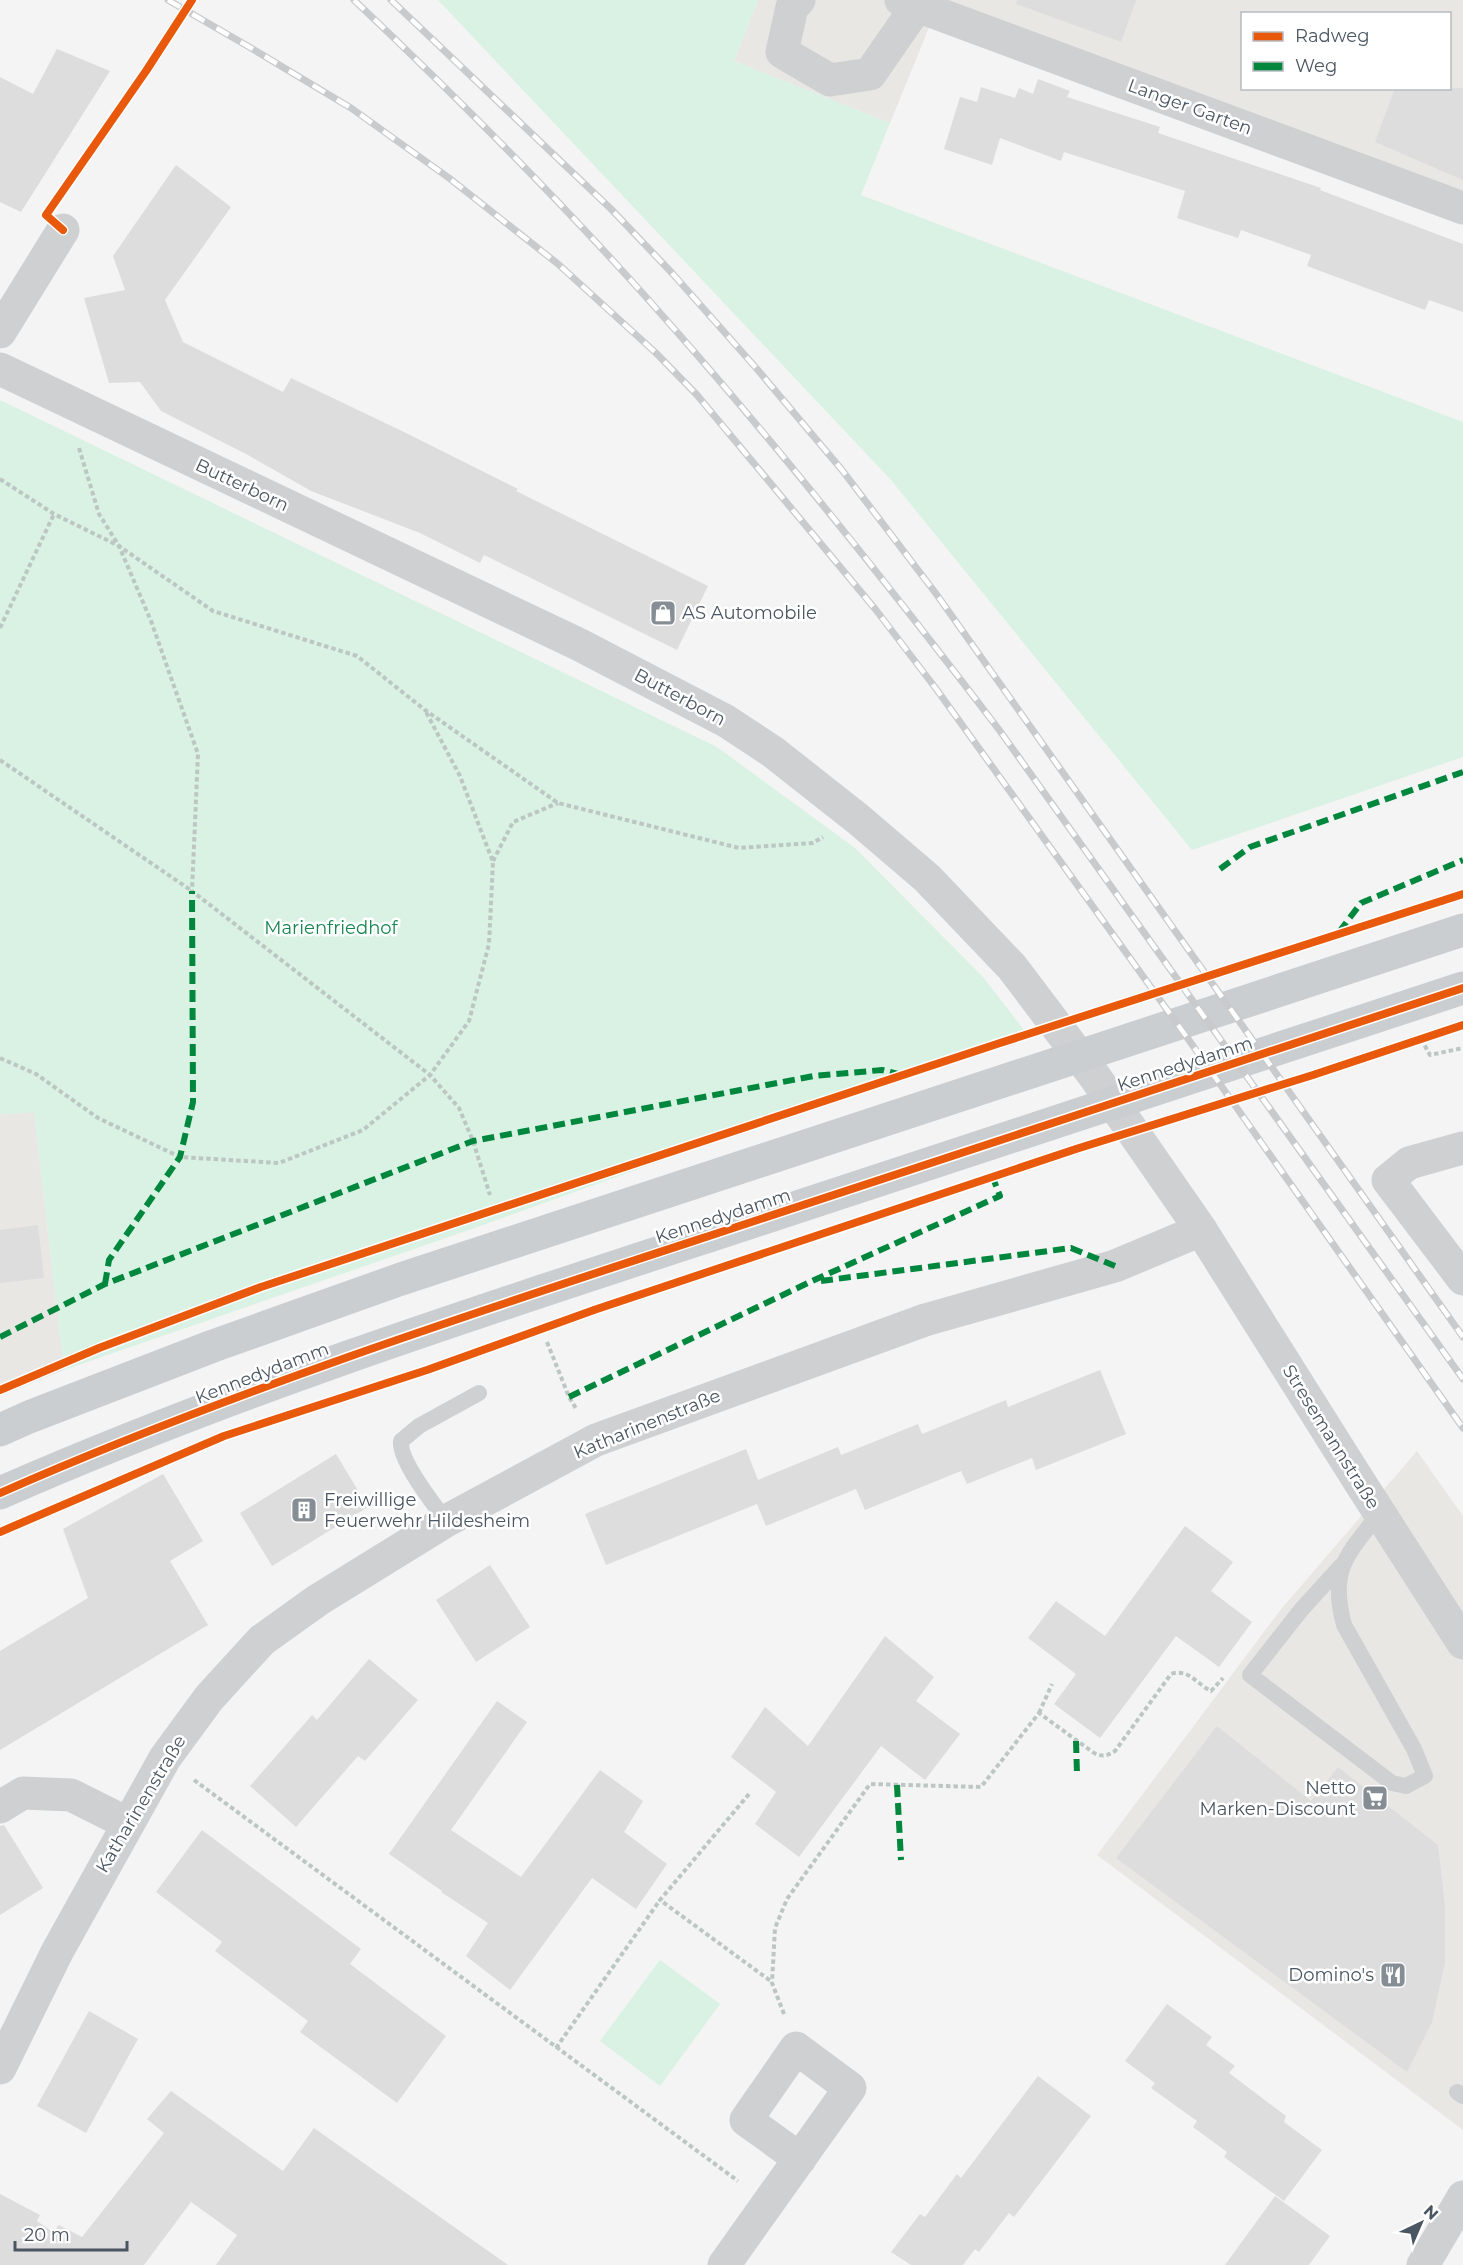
<svg xmlns="http://www.w3.org/2000/svg" width="1463" height="2265" viewBox="0 0 1463 2265" font-family="Montserrat,sans-serif">
  <style>
    .commercial { fill: #e8e7e3; fill-rule: evenodd }
    .green { fill: #d9f2e3 }
    .building { fill: #ddddde }
    .lines { fill: none; stroke-linecap: round; stroke-linejoin: round }
    .path { stroke: #bcc7c4; stroke-width: 4; stroke-dasharray: 4.5 3; stroke-linecap: butt }
    .service { stroke: #ced0d2; stroke-width: 16 }
    .minor { stroke: #ced0d2; stroke-width: 33 }
    .tertiary { stroke: #ced0d2; stroke-width: 33 }
    .primary { stroke: #caced1; stroke-width: 33 }
    .rail-casing { stroke: #c9cacc; stroke-width: 7 }
    .rail { stroke: #fff; stroke-width: 4.5; stroke-dasharray: 14; stroke-linecap: butt }
    .quiet { stroke: #00873e; stroke-width: 6; stroke-dasharray: 12 6; stroke-linecap: butt }
    .cycleway-casing { stroke: #fff; stroke-width: 11 }
    .cycleway { stroke: #e8590c; stroke-width: 8 }
    .labels { text-anchor: middle; dominant-baseline: central; stroke-width: 5; stroke-linejoin: round; paint-order: stroke }
    .street-label { font-size: 18px; fill: #4a5661; stroke: #fff }
    .poi-label { font-size: 18px; fill: #4a5661; stroke: #fff; text-anchor: start }
    .park-label { font-size: 18px; fill: #17864f; stroke: #fff }
  </style>
  <rect width="100%" height="100%" fill="#f4f4f4"/>
  <g class="commercial">
    <path d="M758,0H1463V190L933,18L890,123L734,61ZM1242,14H1450V88H1242Z"/>
    <path d="M34,1111L64,1370L0,1396V1115Z"/>
    <path d="M1417,1451L1463,1516V2130L1097,1855L1282,1608Z"/>
  </g>
  <g class="green">
    <path d="M438,0H758L734,61L890,123L861,195L1463,422V757L1192,850L891,480Z"/>
    <path d="M0,400L717,747L855,848L983,977L1024,1030L469,1230L64,1370L34,1112L0,1115Z"/>
    <path d="M660,1960L720,2004L660,2086L600,2041Z"/>
  </g>
  <g class="building">
    <path d="M1017,0H1136L1121,42L1016,4Z"/>
    <path d="M57,49L110,71L21,212L0,202V77L33,94Z"/>
    <path d="M1038,79L1070,91L1067,97L1160,127L1158,133L1321,188L1320,190L1463,244V312L1429,300L1425,310L1307,266L1311,255L1241,230L1238,238L1177,218L1185,191L1064,152L1061,161L1000,138L992,165L944,149L960,97L977,102L981,87L1015,98L1019,88L1033,94Z"/>
    <path d="M1395,88H1463V180L1375,142Z"/>
    <path d="M176,165L231,207L165,300L183,342L283,392L291,378L404,432L518,489L516,491L708,586L677,650L484,555L480,563L420,533L311,491L246,454L161,411L140,382L109,383L84,298L125,290L113,256Z"/>
    <path d="M38,1225L44,1278L0,1283V1230Z"/>
    <path d="M1100,1370L1126,1434L1036,1470L1032,1458L967,1484L961,1471L865,1510L856,1489L766,1526L757,1504L606,1565L585,1514L746,1449L758,1480L838,1447L841,1455L918,1424L922,1434L1006,1400L1008,1407Z"/>
    <path d="M336,1454L368,1507L272,1566L240,1513Z"/>
    <path d="M163,1474L203,1541L170,1561L208,1625L0,1750V1651L88,1598L63,1529Z"/>
    <path d="M1185,1526L1233,1562L1211,1591L1252,1622L1219,1667L1176,1636L1100,1738L1054,1704L1076,1674L1028,1638L1056,1601L1105,1636Z"/>
    <path d="M490,1565L530,1627L476,1662L436,1600Z"/>
    <path d="M885,1636L934,1677L916,1701L960,1734L925,1780L881,1746L799,1857L755,1824L776,1792L731,1757L765,1707L808,1746Z"/>
    <path d="M369,1659L418,1700L365,1761L358,1756L296,1827L250,1786L312,1715L317,1720Z"/>
    <path d="M497,1701L527,1722L451,1830L521,1877L600,1770L643,1801L624,1832L667,1864L636,1909L592,1878L510,1990L466,1956L488,1923L441,1892L442,1891L389,1854Z"/>
    <path d="M1217,1726L1311,1801L1338,1767L1438,1845L1445,1907V1962L1432,2022L1407,2072L1116,1858Z"/>
    <path d="M4,1825L43,1888L0,1915V1826Z"/>
    <path d="M202,1830L361,1949L350,1964L446,2036L397,2103L300,2032L308,2021L215,1951L222,1942L156,1892Z"/>
    <path d="M1167,2004L1212,2037L1206,2045L1235,2066L1229,2073L1286,2116L1284,2122L1322,2150L1284,2201L1224,2157L1227,2152L1193,2127L1197,2121L1151,2088L1155,2083L1125,2061Z"/>
    <path d="M89,2011L138,2039L86,2133L37,2106Z"/>
    <path d="M1038,2076L1091,2116L1014,2217L1009,2213L979,2252L975,2249L963,2265H911L891,2252L920,2214L925,2217L957,2174L961,2178Z"/>
    <path d="M171,2091L283,2171L314,2128L508,2265H216L237,2235L191,2202L144,2265H0V2194L40,2215L37,2221L53,2232L59,2225L82,2237L164,2133L147,2119Z"/>
    <path d="M1275,2196L1330,2236L1309,2265H1225Z"/>
  </g>
  <g class="lines">
    <g class="path">
      <path d="M79,448L99,514L119,546L151,621L198,754L192,891L430,1075L459,1108L473,1141L490,1195"/>
      <path d="M0,479L54,514L119,546L213,611L357,656L425,710L558,803L739,848L813,843L823,837"/>
      <path d="M0,628L54,514"/>
      <path d="M0,760L192,891"/>
      <path d="M493,861L513,822L558,803"/>
      <path d="M1421,1039L1430,1055L1463,1048"/>
      <path d="M0,1058L36,1074L98,1118L180,1157L279,1163L363,1130L430,1075L469,1021L489,944L493,862L460,776L426,712"/>
      <path d="M547,1342L569,1397L577,1410"/>
      <path d="M1039,1713L1052,1684"/>
      <path d="M194,1780L738,2181"/>
      <path d="M749,1794L660,1900L772,1982"/>
      <path d="M784,2014L772,1983L775,1928L787,1899L870,1784L981,1787L1039,1713L1094,1753C1103,1757 1107,1756 1115,1751L1171,1674C1188,1668 1197,1684 1211,1691L1223,1678"/>
      <path d="M556,2048L660,1900"/>
    </g>
    <g class="service">
      <path d="M446,1521C434,1504 399,1461 401,1441L419,1426L479,1393"/>
      <path d="M1341,1566L1301,1610L1250,1675L1392,1783L1406,1786L1425,1776L1414,1749L1344,1625C1329,1569 1347,1555 1379,1514"/>
      <path d="M1457,2092L1463,2096"/>
    </g>
    <g class="minor">
      <path d="M799,0L792,7L782,52L830,80L870,74L917,6"/>
      <path d="M901,0L1463,208"/>
      <path d="M0,332L63,230"/>
      <path d="M1463,1148L1409,1163L1388,1180L1463,1279"/>
      <path d="M0,1807L23,1793L71,1795L127,1823"/>
      <path d="M0,2068L57,1952L165,1758L209,1698L262,1640L318,1600L446,1521L596,1440L925,1320L1115,1266L1201,1230"/>
      <path d="M724,2265C766,2206 808,2147 850,2088L796,2048L746,2120L800,2159"/>
    </g>
    <g class="tertiary">
      <path d="M0,369L578,644L726,721L773,752L858,819L927,878L1012,967L1095,1077L1201,1230L1359,1481L1463,1643"/>
      <path d="M1423,2265L1463,2197"/>
    </g>
    <g class="primary">
      <path d="M0,1430L29,1417L213,1346L401,1279L1463,930"/>
      <path d="M0,1493C230,1392 470,1314 709,1236C960,1153 1212,1071 1463,988"/>
    </g>
    <defs>
      <g id="rail">
        <path d="M168,0L251,48L351,108L449,178L558,264L656,353L697,395L876,610L937,690L1186,1036L1463,1428"/>
        <path d="M354,0C463,103 570,210 669,323C785,454 894,592 1000,731L1463,1379"/>
        <path d="M391,0L611,209L672,273L757,369L842,470L937,595L1463,1337"/>
      </g>
    </defs>
    <use href="#rail" class="rail-casing"/>
    <use href="#rail" class="rail"/>
    <g class="quiet">
      <path d="M1220,869L1250,847L1463,772"/>
      <path d="M1339,932L1361,903L1463,860"/>
      <path d="M821,1281L1071,1248L1115,1266"/>
      <path d="M105,1284L109,1260L180,1157L193,1102L192,891"/>
      <path d="M0,1337L105,1284L473,1141L814,1076L882,1070L898,1074"/>
      <path d="M569,1397L810,1282L1000,1196L993,1178"/>
      <path d="M1076,1741L1077,1774"/>
      <path d="M897,1785L901,1860"/>
    </g>
    <defs>
      <g id="cycleway">
        <path d="M63,230L46,215L146,71L192,0"/>
        <path d="M0,1390L99,1348L261,1287L1000,1043L1463,894"/>
        <path d="M0,1493C230,1392 470,1314 709,1236C960,1153 1212,1071 1463,988"/>
        <path d="M0,1532L224,1436L427,1370L594,1310L1076,1149L1313,1075L1463,1025"/>
      </g>
    </defs>
    <use href="#cycleway" class="cycleway-casing"/>
    <use href="#cycleway" class="cycleway"/>
  </g>
  <defs>
    <symbol id="shop-square" viewBox="-11 -11 22 22"><rect x="-9" y="-9" width="18" height="18" rx="4" fill="#868d94" stroke="#fff"/><path d="M-5-2.5h2.3a2.7 3.5 0 0 1 5.4 0H5L5.5 6h-11ZM-1.5-2.5h3a1.5 2.3 0 0 0-3 0Z" fill="#fff"/></symbol>
    <symbol id="building-square" viewBox="-11 -11 22 22"><rect x="-9" y="-9" width="18" height="18" rx="4" fill="#868d94" stroke="#fff"/><path d="M-4-6H4V6H1V3H-1V6H-4ZM-2.5-4.3h1.7v1.8h-1.7ZM.8-4.3h1.7v1.8H.8ZM-2.5-1h1.7V.8h-1.7ZM.8-1h1.7V.8H.8Z" fill="#fff"/></symbol>
    <symbol id="supermarket-square" viewBox="-11 -11 22 22"><rect x="-9" y="-9" width="18" height="18" rx="4" fill="#868d94" stroke="#fff"/><path d="M-6-5.5h2.5l.6 2H6L4.5 2H-2.5L-4.4-4H-6ZM-1.5 3.2a1.3 1.3 0 1 0 .1 0ZM3 3.2a1.3 1.3 0 1 0 .1 0Z" fill="#fff"/></symbol>
    <symbol id="restaurant-square" viewBox="-11 -11 22 22"><rect x="-9" y="-9" width="18" height="18" rx="4" fill="#868d94" stroke="#fff"/><path d="M-5-6h1v4h1v-4h1v4h1v-4h1v5L-1.5 .5V6h-2V.5L-5-1ZM5-6V6H3V1.5H1.5Q1.5-4 5-6Z" fill="#fff"/></symbol>
  </defs>
  <g fill-rule="evenodd">
    <use href="#shop-square" x="648" y="598" width="30" height="30"/>
    <use href="#building-square" x="289" y="1495" width="30" height="30"/>
    <use href="#supermarket-square" x="1360" y="1783" width="30" height="30"/>
    <use href="#restaurant-square" x="1378" y="1960" width="30" height="30"/>
  </g>
  <g class="labels">
    <g class="street-label">
      <text transform="translate(1190 107) rotate(20)">Langer Garten</text>
      <text transform="translate(242 485) rotate(25)">Butterborn</text>
      <text transform="translate(680 697) rotate(28)">Butterborn</text>
      <text transform="translate(1185 1064) rotate(-18)">Kennedydamm</text>
      <text transform="translate(723 1216) rotate(-18)">Kennedydamm</text>
      <text transform="translate(262 1373) rotate(-21)">Kennedydamm</text>
      <text transform="translate(647 1424) rotate(-22)">Katharinenstraße</text>
      <text transform="translate(1331 1437) rotate(58)">Stresemannstraße</text>
      <text transform="translate(141 1804) rotate(-59)">Katharinenstraße</text>
    </g>
    <g class="poi-label">
      <text x="682" y="613">AS Automobile</text>
      <text x="324" y="1500">Freiwillige<tspan x="324" dy="21">Feuerwehr Hildesheim</tspan></text>
      <text x="1356" y="1788" text-anchor="end">Netto<tspan x="1356" dy="21">Marken-Discount</tspan></text>
      <text x="1374" y="1975" text-anchor="end">Domino's</text>
    </g>
    <g class="park-label">
      <text x="331" y="928">Marienfriedhof</text>
    </g>
  </g>
  <rect x="1241" y="12" width="210" height="78" fill="#ffffff" stroke="#b7bbc0" stroke-width="1.5"/>
  <rect x="1253" y="32" width="30" height="9" fill="#e8590c" stroke="#b7bbc0" stroke-width="1.5"/>
  <text x="1295" y="42" font-size="18" fill="#4a5661">Radweg</text>
  <rect x="1253" y="62" width="30" height="9" fill="#00873e" stroke="#b7bbc0" stroke-width="1.5"/>
  <text x="1295" y="72" font-size="18" fill="#4a5661">Weg</text>
  <g transform="translate(1421 2223) rotate(44)" stroke="#ffffff" stroke-width="4.5" paint-order="stroke">
  <path d="M0-4.5L10 22L0 15L-10 22Z" fill="#4a5661"/>
  <text y="-9" font-size="16" font-weight="bold" text-anchor="middle" fill="#4a5661">N</text>
  </g>
  <path d="M15 2241v9h112v-9" fill="none" stroke="#4a5661" stroke-width="3"/>
  <text x="24" y="2241" font-size="18" fill="#4a5661" stroke="#ffffff" stroke-width="4.5" paint-order="stroke">20 m</text>
</svg>
